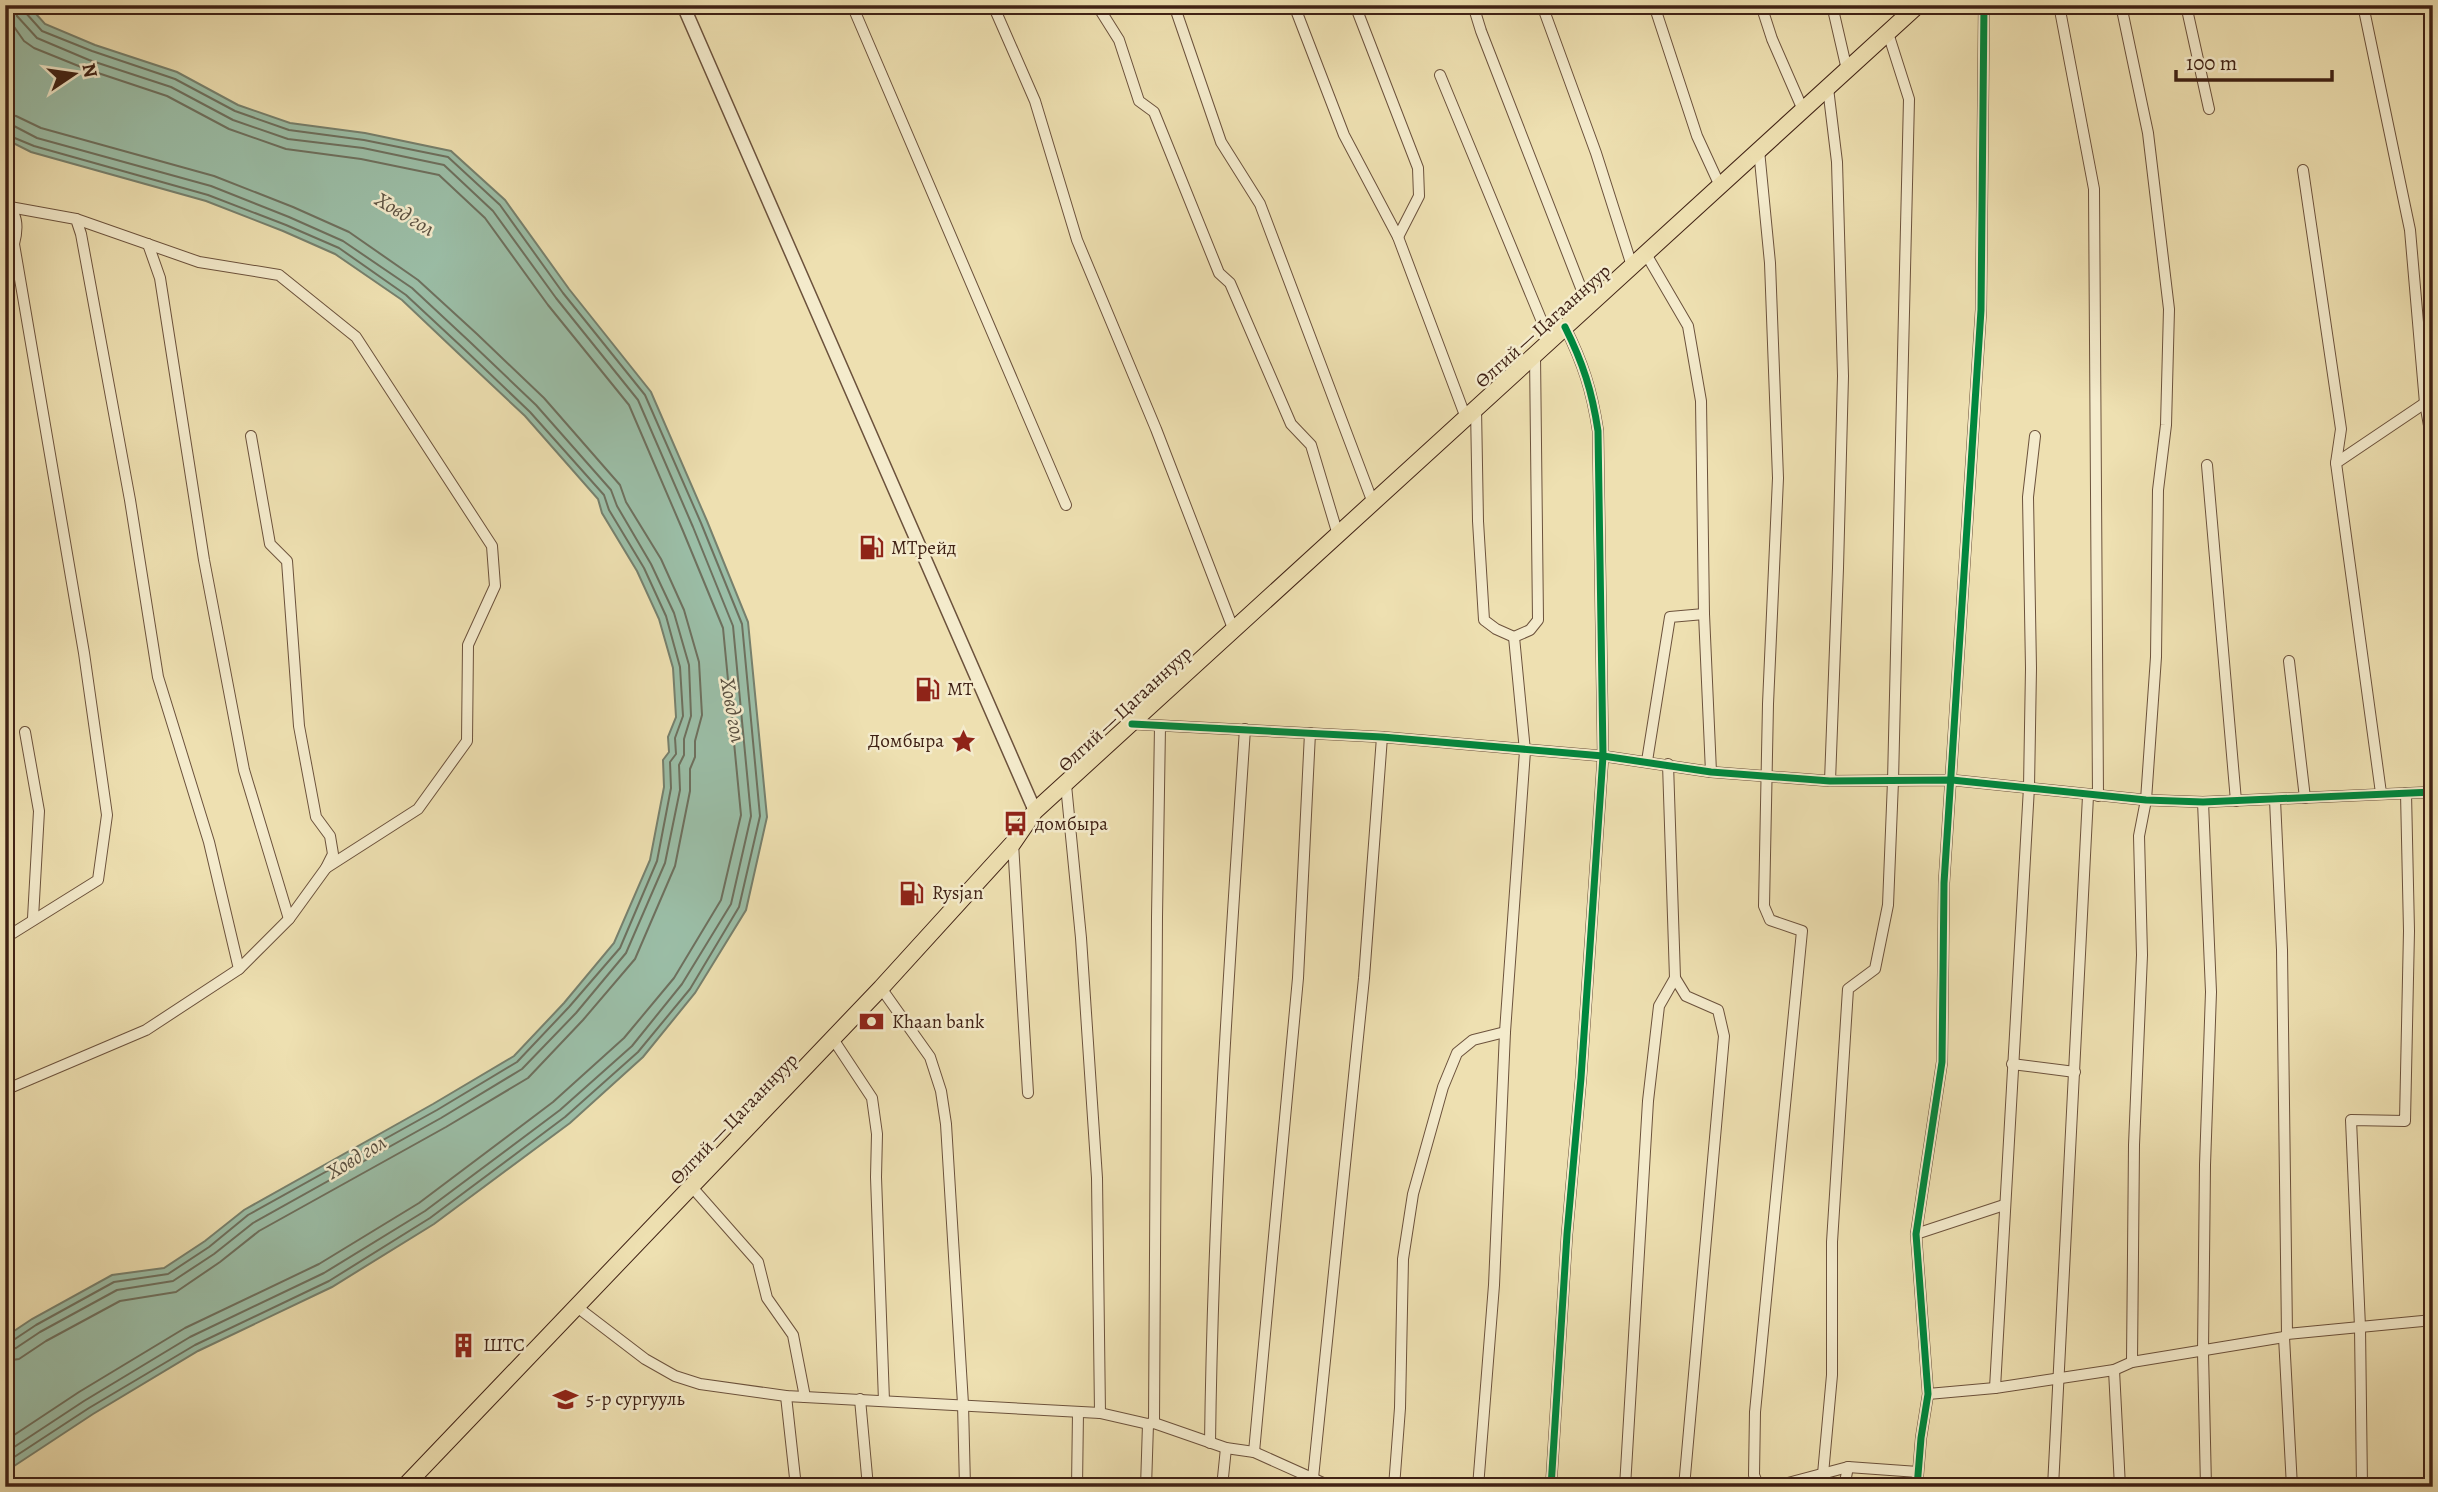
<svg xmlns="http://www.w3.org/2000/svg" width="2438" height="1492" viewBox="0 0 2438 1492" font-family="Alegreya,serif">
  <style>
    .water { fill: #9bbea7; stroke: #77806d; stroke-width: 2 }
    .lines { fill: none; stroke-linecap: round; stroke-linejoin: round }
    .shore { stroke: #6e705e; stroke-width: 2 }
    .minor-casing { stroke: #6c523c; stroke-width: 12 }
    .tertiary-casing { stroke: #6c523c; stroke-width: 15 }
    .trunk-casing { stroke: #402215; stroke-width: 18 }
    .minor { stroke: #f4ebcc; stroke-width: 10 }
    .tertiary { stroke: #f4ebcc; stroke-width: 12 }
    .trunk { stroke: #eee0b1; stroke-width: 16 }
    .cycleway-casing { stroke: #f4ebcc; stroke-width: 11 }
    .cycleway { stroke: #00873e; stroke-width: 7 }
    .labels { text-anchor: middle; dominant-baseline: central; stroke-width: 5; stroke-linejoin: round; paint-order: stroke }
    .street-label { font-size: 19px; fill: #402215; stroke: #f4ebcc }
    .poi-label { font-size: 19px; fill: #402215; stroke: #f4ebcc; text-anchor: start }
    .water-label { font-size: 21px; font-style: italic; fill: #5b5141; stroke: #f4ebcc }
  </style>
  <rect width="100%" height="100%" fill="#eee0b1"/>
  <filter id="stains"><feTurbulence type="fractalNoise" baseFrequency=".00286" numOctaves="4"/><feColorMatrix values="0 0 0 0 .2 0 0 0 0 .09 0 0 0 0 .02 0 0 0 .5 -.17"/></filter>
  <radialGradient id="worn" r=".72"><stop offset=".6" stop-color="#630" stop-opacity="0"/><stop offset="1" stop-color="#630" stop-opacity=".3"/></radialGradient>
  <path class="water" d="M5,5H28L45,24L95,45L177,72L238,105L290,123L365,133L451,151L505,200L569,289L651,392L707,521L748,622L767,817L746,910L695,993L643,1057L570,1123L434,1224L332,1287L198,1351L93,1414L5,1472V1337L32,1319L112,1275L164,1268L205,1241L244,1210L433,1104L514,1056L564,1003L614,943L650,860L664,787L663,760L669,752L668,737L676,717L673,668L659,619L637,571L602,513L598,499L525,416L459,354L402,300L335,254L283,231L206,201L31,152L5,139Z"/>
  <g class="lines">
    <g class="shore">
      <path d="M5,14L24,41L34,48L86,69L167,96L229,129L286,149L361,159L439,175L485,218L548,305L629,405L683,531L723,628L741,815L721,900L674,978L624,1038L553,1102L419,1203L319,1264L185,1328L79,1392L5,1441"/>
      <path d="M5,114L16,116L41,128L214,176L293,207L349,232L418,280L477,334L544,398L620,485L626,502L661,559L684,610L699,662L702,715L695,741V757L690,769V791L675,866L635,959L583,1020L528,1078L446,1127L259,1231L220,1262L176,1292L120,1301L46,1341L19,1359L5,1361"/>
      <path d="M5,125L14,126L37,138L211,186L289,217L343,241L412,288L470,342L536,405L611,490L617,506L651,564L674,613L689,665L691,716L684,739V755L679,765L680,790L665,863L626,953L576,1013L522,1069L441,1118L253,1223L214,1254L173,1281L117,1290L40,1332L16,1348L5,1351"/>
      <path d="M5,134L34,146L208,195L286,225L339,248L406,295L464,349L530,412L604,495L609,510L644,568L666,616L680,667L683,716L675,738L676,754L670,762L671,788L657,861L620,948L569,1007L517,1062L437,1110L248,1215L209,1247L168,1274L114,1282L36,1325L12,1341L5,1342"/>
      <path d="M5,1453L84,1401L190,1337L324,1273L425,1211L560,1110L632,1046L682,984L731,904L751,816L733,626L693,527L638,400L556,298L493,211L444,165L363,148L288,139L233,120L171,87L89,60L37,38L17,16L15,5"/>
      <path d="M5,1463L89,1408L195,1345L329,1281L430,1218L565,1117L638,1052L690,989L739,907L760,816L742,624L701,523L645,395L563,293L500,205L448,157L364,140L289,130L235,111L175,79L92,51L42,31L25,12L24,5"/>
    </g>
    <defs>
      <g id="minor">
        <path d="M852,5L1066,505"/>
        <path d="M993,5L1035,101L1077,240L1156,429L1234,631"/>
        <path d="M1097,5L1119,40L1139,101L1154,112L1219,273L1230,283L1291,424L1311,445L1338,535"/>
        <path d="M1174,5L1221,142L1260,204L1373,503"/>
        <path d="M1294,5L1344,135L1398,237L1466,418"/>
        <path d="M1355,5L1418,168L1419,196L1398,237"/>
        <path d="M1473,5L1481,31L1588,306"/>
        <path d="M1542,5L1596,153L1632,266"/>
        <path d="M1654,5L1697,136L1720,186"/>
        <path d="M1761,5L1772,39L1803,110"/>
        <path d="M1832,5L1847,70"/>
        <path d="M2059,5L2094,189L2098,796"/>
        <path d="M2121,5L2148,133L2169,309L2166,425L2158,490L2156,657L2146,800L2139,836L2142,955L2134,1145L2132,1362"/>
        <path d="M2186,5L2209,109"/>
        <path d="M2363,5L2410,230L2425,403L2433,448"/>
        <path d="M1440,75L1550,341"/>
        <path d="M1828,88L1837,162L1843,376L1838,568L1830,781"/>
        <path d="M2303,170L2341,429L2336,463"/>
        <path d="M76,219L199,262L279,275L356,337L492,546L495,586L468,645L467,741L418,809L326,868"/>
        <path d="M148,244L160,278L204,560L244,770L289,919"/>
        <path d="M1646,254L1688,326L1701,401L1704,614L1711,772"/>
        <path d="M1476,408L1478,521L1484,620L1496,629L1514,637"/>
        <path d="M2207,465L2236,801"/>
        <path d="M2289,661L2305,798"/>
        <path d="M1132,724L1382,737L1603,756L1711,772L1830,781L1952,780L2146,800L2203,802L2433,792"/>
        <path d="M25,732L39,811L33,918"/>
        <path d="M1647,761L1670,617L1704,614"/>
        <path d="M1066,785L1081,938L1097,1178L1100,1413"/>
        <path d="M2381,793L2336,463L2425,403"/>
        <path d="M2275,800L2282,950L2287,1334"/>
        <path d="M2203,802L2211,992L2205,1165L2203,1352L2206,1487"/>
        <path d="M1013,843L1028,1093"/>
        <path d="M5,938L98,880L107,815L84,653L14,244C18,229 19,214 6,205"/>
        <path d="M239,969L289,919L326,868L333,854L330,836L316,817L299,726L287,561L270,544L251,436"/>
        <path d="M1675,978L1686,996L1718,1010L1724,1036L1684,1487"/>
        <path d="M881,988L930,1057L941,1091L946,1124L963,1404L965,1487"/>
        <path d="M833,1039L872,1098L877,1134L876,1177L884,1401"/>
        <path d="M2012,1064L2075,1072"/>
        <path d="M5,1090L146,1030L239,969L209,842L158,677L130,500L81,234L76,219L10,207"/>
        <path d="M691,1186L758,1262L767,1298L793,1335L805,1397"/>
        <path d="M1916,1234L2004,1205"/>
        <path d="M577,1307L645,1359L675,1376L700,1384L786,1396L1100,1413L1148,1424L1154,1423L1226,1448L1254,1452L1332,1487"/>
        <path d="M2284,1337L2292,1487"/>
        <path d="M2114,1370L2120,1487"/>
        <path d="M1995,1388L2029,787L2031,668L2028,497L2035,436"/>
        <path d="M1928,1394L1995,1388L2114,1370L2132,1362L2284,1337L2287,1334L2433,1320"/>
        <path d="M786,1396L796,1487"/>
        <path d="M860,1399L868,1487"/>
        <path d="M1154,1423L1157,917L1160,726"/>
        <path d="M1210,1443C1213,1204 1229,967 1245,729"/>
        <path d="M1254,1452L1298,978L1310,733"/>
        <path d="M1823,1474L1832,1375V1242L1848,989L1875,969L1888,905L1893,781L1909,99L1888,33"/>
        <path d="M1313,1478L1364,978L1382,737"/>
        <path d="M1077,1487L1078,1412"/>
        <path d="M1146,1487L1148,1424"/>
        <path d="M1222,1487L1226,1448"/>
        <path d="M1394,1487L1400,1408L1403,1259L1413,1194L1443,1087L1457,1053L1473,1040L1505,1032"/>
        <path d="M1478,1487L1494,1285L1505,1032L1525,751L1514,637L1530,630L1538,620L1535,355"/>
        <path d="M1551,1487L1567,1234L1581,1078L1603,756L1598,431C1592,391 1583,363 1565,327"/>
        <path d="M1625,1487L1648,1101L1659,1006L1675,978L1668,764"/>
        <path d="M1759,1487L1754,1475L1755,1412L1802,931L1770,920L1764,906L1768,704L1778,478L1770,263L1759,150"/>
        <path d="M1773,1487L1848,1467L1918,1472"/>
        <path d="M1844,1487L1848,1467"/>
        <path d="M1917,1487L1921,1438L1928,1394L1916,1234L1942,1062L1944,883L1981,310L1984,5"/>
        <path d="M2053,1487L2088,796"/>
        <path d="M2362,1487L2360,1327L2351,1120L2405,1121L2409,931L2406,793"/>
      </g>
      <path id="tertiary" d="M683,5L1035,811"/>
      <path id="trunk" d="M404,1487L881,988L1013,843L1035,811L1918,5"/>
    </defs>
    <use href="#minor" class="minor-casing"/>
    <use href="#tertiary" class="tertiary-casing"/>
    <use href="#trunk" class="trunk-casing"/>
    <use href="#minor" class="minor"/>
    <use href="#tertiary" class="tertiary"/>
    <use href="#trunk" class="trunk"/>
    <defs>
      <g id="cycleway">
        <path d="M1132,724L1382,737L1603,756L1711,772L1830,781L1952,780L2146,800L2203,802L2433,792"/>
        <path d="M1551,1487L1567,1234L1581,1078L1603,756L1598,431C1592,391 1583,363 1565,327"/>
        <path d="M1917,1487L1921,1438L1928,1394L1916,1234L1942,1062L1944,883L1981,310L1984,5"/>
      </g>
    </defs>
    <use href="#cycleway" class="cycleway-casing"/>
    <use href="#cycleway" class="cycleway"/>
  </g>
  <defs>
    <symbol id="fuel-bare" viewBox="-9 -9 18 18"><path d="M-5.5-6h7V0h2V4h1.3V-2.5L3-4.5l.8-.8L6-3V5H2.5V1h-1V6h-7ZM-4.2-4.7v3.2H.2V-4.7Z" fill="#8f2418" stroke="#f4ebcc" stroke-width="2.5" paint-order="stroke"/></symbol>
    <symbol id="sight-bare" viewBox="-9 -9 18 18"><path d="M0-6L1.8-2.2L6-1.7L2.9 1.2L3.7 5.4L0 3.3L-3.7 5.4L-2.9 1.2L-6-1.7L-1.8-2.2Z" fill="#8f2418" stroke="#f4ebcc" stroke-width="2.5" paint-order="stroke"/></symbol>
    <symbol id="bus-bare" viewBox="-9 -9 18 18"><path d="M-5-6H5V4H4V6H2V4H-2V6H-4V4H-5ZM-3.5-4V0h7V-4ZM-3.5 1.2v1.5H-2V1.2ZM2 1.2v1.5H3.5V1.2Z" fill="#8f2418" stroke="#f4ebcc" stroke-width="2.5" paint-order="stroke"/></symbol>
    <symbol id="bank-bare" viewBox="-9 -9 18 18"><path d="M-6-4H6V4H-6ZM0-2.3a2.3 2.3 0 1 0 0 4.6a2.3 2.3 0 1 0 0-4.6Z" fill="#8f2418" stroke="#f4ebcc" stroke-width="2.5" paint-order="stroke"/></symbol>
    <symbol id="building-bare" viewBox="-9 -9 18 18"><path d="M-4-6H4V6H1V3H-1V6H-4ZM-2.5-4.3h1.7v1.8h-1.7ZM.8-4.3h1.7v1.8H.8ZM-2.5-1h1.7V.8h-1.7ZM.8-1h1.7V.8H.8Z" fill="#8f2418" stroke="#f4ebcc" stroke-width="2.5" paint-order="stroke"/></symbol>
    <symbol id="school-bare" viewBox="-9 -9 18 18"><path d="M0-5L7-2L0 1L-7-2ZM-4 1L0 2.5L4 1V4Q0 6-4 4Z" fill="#8f2418" stroke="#f4ebcc" stroke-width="2.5" paint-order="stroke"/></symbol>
  </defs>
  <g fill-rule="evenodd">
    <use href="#fuel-bare" x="854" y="530" width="35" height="35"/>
    <use href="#fuel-bare" x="910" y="672" width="35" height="35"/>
    <use href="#sight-bare" x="946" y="724" width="35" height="35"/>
    <use href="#bus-bare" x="998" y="806" width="35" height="35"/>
    <use href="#fuel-bare" x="894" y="876" width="35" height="35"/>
    <use href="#bank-bare" x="854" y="1004" width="35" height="35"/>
    <use href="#building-bare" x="446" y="1328" width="35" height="35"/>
    <use href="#school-bare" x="548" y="1382" width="35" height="35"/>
  </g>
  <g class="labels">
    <g class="street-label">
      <text transform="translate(1543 326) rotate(-42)">Өлгий — Цагааннуур</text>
      <text transform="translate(1125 709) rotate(-43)">Өлгий — Цагааннуур</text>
      <text transform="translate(734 1119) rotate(-46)">Өлгий — Цагааннуур</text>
    </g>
    <g class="poi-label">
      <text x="891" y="548">MTрейд</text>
      <text x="947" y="689">МТ</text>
      <text x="944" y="741" text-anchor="end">Домбыра</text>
      <text x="1035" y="824">домбыра</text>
      <text x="932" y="893">Rysjan</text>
      <text x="892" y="1022">Khaan bank</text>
      <text x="483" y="1345">ШТС</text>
      <text x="586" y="1399">5-р сургууль</text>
    </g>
    <g class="water-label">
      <text transform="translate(405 214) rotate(31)">Ховд гол</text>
      <text transform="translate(733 710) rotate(80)">Ховд гол</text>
      <text transform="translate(356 1157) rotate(-31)">Ховд гол</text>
    </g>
  </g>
  <rect width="2438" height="1492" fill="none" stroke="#eee0b1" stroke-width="28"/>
  <rect x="7" y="7" width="2424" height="1478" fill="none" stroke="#402215" stroke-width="3.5"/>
  <rect x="14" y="14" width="2410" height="1464" fill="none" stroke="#402215" stroke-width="2"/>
  <g transform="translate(74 74) rotate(77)" stroke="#f4ebcc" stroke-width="5" paint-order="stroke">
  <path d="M0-5L12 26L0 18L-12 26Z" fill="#402215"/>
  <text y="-10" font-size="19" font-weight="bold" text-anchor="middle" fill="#402215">N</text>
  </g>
  <path d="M2176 70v10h156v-10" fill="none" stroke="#402215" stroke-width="3.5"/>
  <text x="2186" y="70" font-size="21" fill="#402215" stroke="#f4ebcc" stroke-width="5" paint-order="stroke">100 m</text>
  <rect width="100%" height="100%" filter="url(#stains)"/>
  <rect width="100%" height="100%" fill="url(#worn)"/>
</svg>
